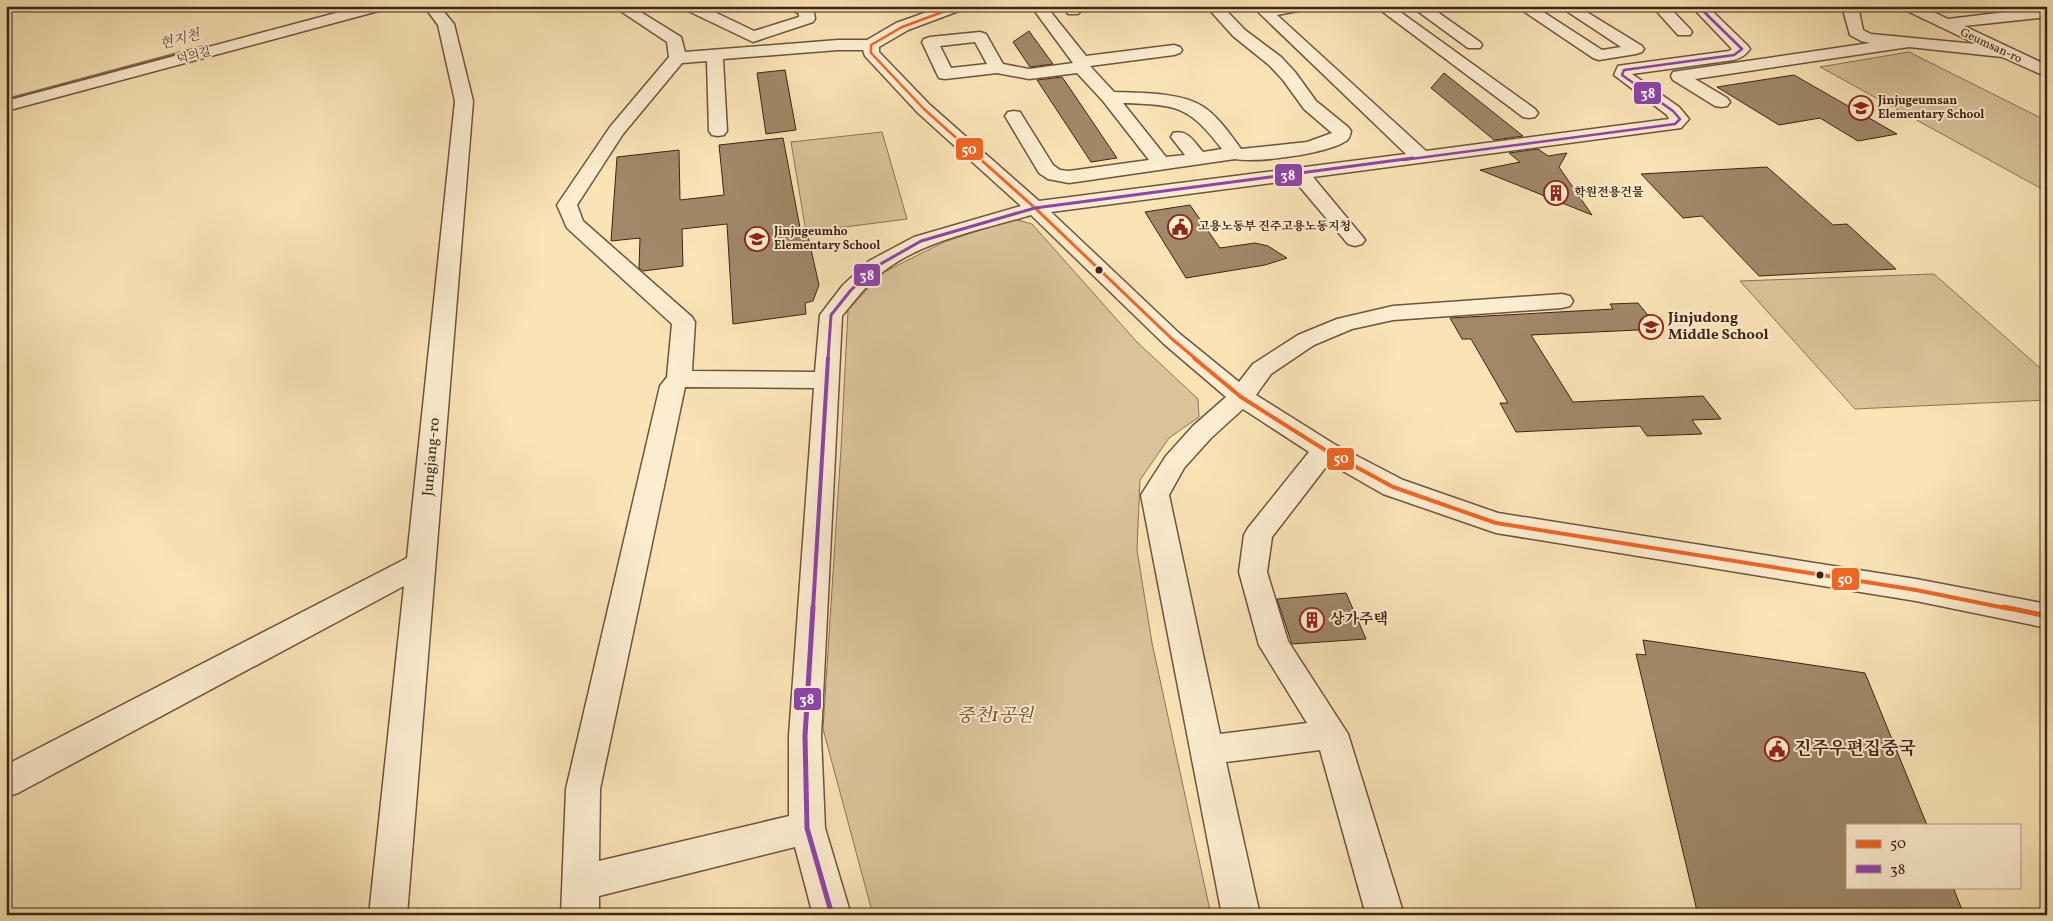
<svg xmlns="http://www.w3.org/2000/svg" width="2053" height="921" viewBox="0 0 2053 921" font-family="Vollkorn,'Noto Serif KR',serif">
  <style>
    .green { fill: #dac39b; stroke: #8c7458 }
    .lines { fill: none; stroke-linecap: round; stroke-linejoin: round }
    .stream { stroke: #897055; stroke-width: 5.5 }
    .building { fill: #a08869; stroke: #3f2415 }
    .minor-casing { stroke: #6e543d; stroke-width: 3 }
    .minor { fill: #fcedd0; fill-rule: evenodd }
    .bus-1-far3-casing { stroke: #fcedd0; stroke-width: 5 }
    .bus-1-far2-casing { stroke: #fcedd0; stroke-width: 6 }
    .bus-1-far1-casing { stroke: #fcedd0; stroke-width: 8 }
    .bus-1-casing { stroke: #fcedd0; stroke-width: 9 }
    .bus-2-far3-casing { stroke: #fcedd0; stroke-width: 5 }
    .bus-2-far2-casing { stroke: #fcedd0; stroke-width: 6 }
    .bus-2-far1-casing { stroke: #fcedd0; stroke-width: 8 }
    .bus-2-casing { stroke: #fcedd0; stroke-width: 9 }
    .bus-1-far3 { stroke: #f26522; stroke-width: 2.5 }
    .bus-1-far2 { stroke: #f26522; stroke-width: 3 }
    .bus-1-far1 { stroke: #f26522; stroke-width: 4 }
    .bus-1 { stroke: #f26522; stroke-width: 5 }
    .bus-2-far3 { stroke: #8e44ad; stroke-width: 2.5 }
    .bus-2-far2 { stroke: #8e44ad; stroke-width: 3 }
    .bus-2-far1 { stroke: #8e44ad; stroke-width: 4 }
    .bus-2 { stroke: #8e44ad; stroke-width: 5 }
    .bus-dot { fill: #3f2415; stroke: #fcedd0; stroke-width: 2 }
    .labels { text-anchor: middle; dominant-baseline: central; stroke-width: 4; stroke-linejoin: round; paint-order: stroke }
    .far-street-label { font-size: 12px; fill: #3f2415; stroke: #fcedd0 }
    .far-poi-label { font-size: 12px; font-weight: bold; fill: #3f2415; stroke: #fcedd0; text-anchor: start }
    .far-water-label { font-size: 14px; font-style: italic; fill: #644a35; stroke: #fcedd0 }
    .poi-label { font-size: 15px; font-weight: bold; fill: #3f2415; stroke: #fcedd0; text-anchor: start }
    .street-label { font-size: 15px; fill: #3f2415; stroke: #fcedd0 }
    .near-park-label { font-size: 18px; font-style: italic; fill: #664c36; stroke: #fcedd0 }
    .near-poi-label { font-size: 18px; font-weight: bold; fill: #3f2415; stroke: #fcedd0; text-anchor: start }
    .line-badge { stroke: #fcedd0; stroke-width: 2 }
    .badge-label { font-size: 14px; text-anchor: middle; font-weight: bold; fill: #fff }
  </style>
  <rect width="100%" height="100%" fill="#fae4b6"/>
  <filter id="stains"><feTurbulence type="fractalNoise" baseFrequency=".004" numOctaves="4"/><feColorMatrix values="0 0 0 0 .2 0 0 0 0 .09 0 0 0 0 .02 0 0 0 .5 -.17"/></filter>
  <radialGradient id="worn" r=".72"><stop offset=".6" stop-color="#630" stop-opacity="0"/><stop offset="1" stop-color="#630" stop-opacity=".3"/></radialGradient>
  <g class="green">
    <path d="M1909,52L2047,121V188L2042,189L1820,67Z"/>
    <path d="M882,132L907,219L806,232L791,142Z"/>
    <path d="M1014,219L1032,224L1136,341L1198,399L1199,417L1169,438L1140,480L1137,550L1152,643L1211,915H873L823,729L841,449L848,310L882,273L944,242Z"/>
    <path d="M1934,274L2047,374V400L1855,409L1740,281Z"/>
  </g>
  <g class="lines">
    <path class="stream" d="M6,101L203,48"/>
  </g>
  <g class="building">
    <path d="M1029,31L1053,64L1030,67L1013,42Z"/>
    <path d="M785,70L796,130L766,134L757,73Z"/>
    <path d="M1444,73L1523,136L1494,140L1431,88Z"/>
    <path d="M1794,75L1897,134L1858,141L1820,118L1779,125L1717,87Z"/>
    <path d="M1062,77L1071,90L1117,158L1091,162L1037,80Z"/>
    <path d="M783,138L801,233L803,236H808L819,285L813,301L805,303L806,314L733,324L727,224L682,229L683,266L643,271L639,268L640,238L611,241L617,157L679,150L680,200L724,195L719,145Z"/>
    <path d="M1538,149L1548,156L1567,153L1559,167L1592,215L1480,170L1520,162L1509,153Z"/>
    <path d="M1767,167L1833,225L1847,224L1896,269L1759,276L1702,216L1683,218L1641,174Z"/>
    <path d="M1190,205L1220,248L1255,243L1268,246L1287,258L1265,265L1186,278L1145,212Z"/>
    <path d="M1638,303L1659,329L1531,335L1573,402L1703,396L1721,419L1692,420L1702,434L1647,436L1640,426L1516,432L1500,403H1508L1471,339H1462L1450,318L1613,309L1610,304Z"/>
    <path d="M1346,593L1366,639L1292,644L1277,599Z"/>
    <path d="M1643,640L1865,673L1927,825H1847V887H1953L1964,915H1698L1636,654L1646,655Z"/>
  </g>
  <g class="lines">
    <defs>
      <g id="minor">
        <path d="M362,6H388L386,9L6,111V101Z"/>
        <path d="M424,6H439L454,24L473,101L407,915H369L404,586L18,793L6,797V765L407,558L455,101L438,25Z"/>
        <path d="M613,6H631L681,37L685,52L838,40H867L896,23L944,6H966L964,9L908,30L879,47V52L930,105L1039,201L1406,154L1252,6H1310L1308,9L1277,15L1426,151L1669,119L1667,115L1614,75L1618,66L1624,65L1729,51L1732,49L1691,6H1707L1748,46L1750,49C1746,55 1741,58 1734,60L1632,74L1679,107L1689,119L1681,128L1313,177L1362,236L1365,240L1362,244L1355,246L1348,244L1294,180L1051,212L1180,334L1239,382L1253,364L1298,335L1337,319L1393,306L1562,294L1570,296L1573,301L1570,306L1562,308L1393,320L1352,329L1314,345L1271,374L1256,395L1334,444L1403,480L1498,513L1916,579L2047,604V628L1916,601L1496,533L1383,494L1329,463L1272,537L1267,572L1288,641L1348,734L1404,915H1366L1320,750L1226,762L1260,915H1222L1141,495L1166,456L1193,426L1226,397L1164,344L1031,215C982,230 926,239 884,271C868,283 855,300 842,316L821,736L825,828L851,915H813L795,847L599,896V915H561L566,789L660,386L667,377L672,324L567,228L557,205L610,127L669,57L667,42ZM838,50H863L865,56L918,113L1021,206L914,237L869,261L843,285L820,315L815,372L692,371L695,322L692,317L583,221L577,205L623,134L682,63L707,61L709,131L712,135L718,136L724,135L727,131L723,59ZM685,387L814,388L789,736V816L599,861L600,789ZM1243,409L1309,452L1248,528L1244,535L1239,572L1259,645L1307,723L1220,734L1169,495L1184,468L1211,438Z"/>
        <path d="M682,6H702L754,31L799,17V14L787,6H806L814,12L815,19L813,22L753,42L684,9Z"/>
        <path d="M1031,6H1046L1086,56L1174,45L1180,47L1182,50L1180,53L1174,55L1090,66L1114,92C1139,93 1180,92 1202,106C1218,116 1230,134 1241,149L1307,142L1332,133L1304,109L1283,80L1269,65L1233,36L1206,6H1222L1245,30L1281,57L1295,72L1316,101L1348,127L1351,131C1350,135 1350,138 1346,141C1326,154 1258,163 1235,159L1069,183L1048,179L1039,173L1005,116L1008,112L1014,111L1020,112L1053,165L1060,170L1069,171L1149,160L1103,101L1077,73L1029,79L997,73L945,79L939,78L937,74L922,42L924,39L930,37L980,32L986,34L1003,64L1029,69L1073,63ZM975,42L987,64L951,68L940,46ZM1123,103C1177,105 1188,105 1222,149L1203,152C1194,142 1188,129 1173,133L1171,137L1185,155L1166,157Z"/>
        <path d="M1063,6H1078L1081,11L1078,14H1068Z"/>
        <path d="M1375,6H1392L1535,109L1538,113L1535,117L1529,118L1523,117Z"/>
        <path d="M1429,6L1480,42L1482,45L1480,48H1468L1412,7Z"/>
        <path d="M1516,6H1534L1602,50L1621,47L1559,6H1577L1642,46L1644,49L1642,52L1636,54L1599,60L1593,58Z"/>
        <path d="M1652,6H1668L1690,29L1692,32L1690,35H1678Z"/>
        <path d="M1842,6H1858L1863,30L1871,34L1976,44L1903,9L1901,6H1921L1948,19L2047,7V17L1964,26L2047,65V77L2002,57L1909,47L1695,79L1727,98L1730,102L1727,106L1721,107L1715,106L1673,80L1671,76L1673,72L1679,71L1870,43L1861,41L1850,35Z"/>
      </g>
    </defs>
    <use href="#minor" class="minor-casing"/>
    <use href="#minor" class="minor"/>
    <defs>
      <path id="bus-1-far3" d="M959,6L902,27L871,45V53L924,109L981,160"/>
      <path id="bus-1-far2" d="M979,158L1035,208L1172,339L1196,359"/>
      <path id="bus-1-far1" d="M1194,358L1241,397L1325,450L1393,487L1496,523L1916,590L2010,609"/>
      <path id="bus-1" d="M2004,607L2047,616"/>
      <path id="bus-2-far3" d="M1403,160L1675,124L1680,119L1673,111L1622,75L1624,70L1734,55L1742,49L1698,6"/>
      <path id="bus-2-far2" d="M828,359L831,315L851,290L877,266L921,241L1035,208L1413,158"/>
      <path id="bus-2-far1" d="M813,609L828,358"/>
      <path id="bus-2" d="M813,607L805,736L807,828L832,915"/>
    </defs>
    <use href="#bus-1-far3" class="bus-1-far3-casing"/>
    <use href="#bus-1-far2" class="bus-1-far2-casing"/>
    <use href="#bus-1-far1" class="bus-1-far1-casing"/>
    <use href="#bus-1" class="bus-1-casing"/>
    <use href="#bus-2-far3" class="bus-2-far3-casing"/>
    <use href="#bus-2-far2" class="bus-2-far2-casing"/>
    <use href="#bus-2-far1" class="bus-2-far1-casing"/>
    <use href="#bus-2" class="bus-2-casing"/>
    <use href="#bus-1-far3" class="bus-1-far3"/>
    <use href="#bus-1-far2" class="bus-1-far2"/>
    <use href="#bus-1-far1" class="bus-1-far1"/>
    <use href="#bus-1" class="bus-1"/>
    <use href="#bus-2-far3" class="bus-2-far3"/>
    <use href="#bus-2-far2" class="bus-2-far2"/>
    <use href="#bus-2-far1" class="bus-2-far1"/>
    <use href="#bus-2" class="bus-2"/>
  </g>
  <defs>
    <symbol id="school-ring" viewBox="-11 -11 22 22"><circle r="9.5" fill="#fcedd0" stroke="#8f2418" stroke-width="1.5"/><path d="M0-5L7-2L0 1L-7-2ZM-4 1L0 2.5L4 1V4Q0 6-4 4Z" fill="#8f2418"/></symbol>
    <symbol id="building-ring" viewBox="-11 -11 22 22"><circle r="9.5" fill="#fcedd0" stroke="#8f2418" stroke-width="1.5"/><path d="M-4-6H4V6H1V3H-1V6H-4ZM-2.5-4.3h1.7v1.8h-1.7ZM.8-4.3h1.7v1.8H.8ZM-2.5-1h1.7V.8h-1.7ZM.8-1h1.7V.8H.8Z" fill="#8f2418"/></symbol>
    <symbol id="civic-ring" viewBox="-11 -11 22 22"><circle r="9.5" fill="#fcedd0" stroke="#8f2418" stroke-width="1.5"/><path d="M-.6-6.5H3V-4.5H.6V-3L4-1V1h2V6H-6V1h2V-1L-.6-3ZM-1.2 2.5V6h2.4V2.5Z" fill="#8f2418"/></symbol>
  </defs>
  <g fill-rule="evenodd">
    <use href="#school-ring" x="1847" y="94" width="28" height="28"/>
    <use href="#building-ring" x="1542" y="179" width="28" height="28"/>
    <use href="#civic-ring" x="1166" y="213" width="28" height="28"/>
    <use href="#school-ring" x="743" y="225" width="28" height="28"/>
    <use href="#school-ring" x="1637" y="313" width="28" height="28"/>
    <use href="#building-ring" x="1298" y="606" width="28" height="28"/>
    <use href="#civic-ring" x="1763" y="735" width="28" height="28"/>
  </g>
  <g class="bus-dot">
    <circle cx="1099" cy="270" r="4.5"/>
    <circle cx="1820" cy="575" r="4.5"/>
  </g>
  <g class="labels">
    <g class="far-street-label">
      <text transform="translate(1991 46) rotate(25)">Geumsan-ro</text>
      <text transform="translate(194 56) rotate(-15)">덕의길</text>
    </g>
    <g class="far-poi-label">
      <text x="1878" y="101">Jinjugeumsan<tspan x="1878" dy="14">Elementary School</tspan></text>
      <text x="1574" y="193">학원전용건물</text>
      <text x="1198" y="227">고용노동부 진주고용노동지청</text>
      <text x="774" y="232">Jinjugeumho<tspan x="774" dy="14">Elementary School</tspan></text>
    </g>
    <g class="far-water-label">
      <text transform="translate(180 40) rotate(-15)">현지천</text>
    </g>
    <g class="poi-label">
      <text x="1668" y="318">Jinjudong<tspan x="1668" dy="17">Middle School</tspan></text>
      <text x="1330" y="620">상가주택</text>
    </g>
    <g class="street-label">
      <text transform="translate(432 457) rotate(-85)">Jungjang-ro</text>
    </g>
    <g class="near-park-label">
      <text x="995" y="716">중천1공원</text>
    </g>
    <g class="near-poi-label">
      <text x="1794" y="749">진주우편집중국</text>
    </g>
  </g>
  <g class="line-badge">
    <rect x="1633" y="81" width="29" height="24" rx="5" fill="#8e44ad"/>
    <rect x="955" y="137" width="29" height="24" rx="5" fill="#f26522"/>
    <rect x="1274" y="163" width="29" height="24" rx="5" fill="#8e44ad"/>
    <rect x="853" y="263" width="28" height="24" rx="5" fill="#8e44ad"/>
    <rect x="1326" y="447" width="29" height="24" rx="5" fill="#f26522"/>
    <rect x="1831" y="567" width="29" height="24" rx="5" fill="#f26522"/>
    <rect x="793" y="687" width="29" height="24" rx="5" fill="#8e44ad"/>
  </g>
  <g class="badge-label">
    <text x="1648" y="98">38</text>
    <text x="969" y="154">50</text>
    <text x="1288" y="180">38</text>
    <text x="867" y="280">38</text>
    <text x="1341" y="463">50</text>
    <text x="1845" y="584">50</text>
    <text x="807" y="704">38</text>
  </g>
  <rect width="2053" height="921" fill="none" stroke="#fae4b6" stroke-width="25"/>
  <rect x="8" y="8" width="2038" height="906" fill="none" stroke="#3f2415" stroke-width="2.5"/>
  <rect x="12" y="12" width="2028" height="896" fill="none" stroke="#3f2415"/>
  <rect x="1846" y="824" width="175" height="65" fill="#fcedd0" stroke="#b09d85"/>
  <rect x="1856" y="840" width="25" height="8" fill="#f26522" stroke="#b09d85"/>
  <text x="1890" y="848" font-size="15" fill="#3f2415">50</text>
  <rect x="1856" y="865" width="25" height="8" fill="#8e44ad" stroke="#b09d85"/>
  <text x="1890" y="874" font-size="15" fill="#3f2415">38</text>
  <rect width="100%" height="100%" filter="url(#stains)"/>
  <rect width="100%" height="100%" fill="url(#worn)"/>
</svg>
